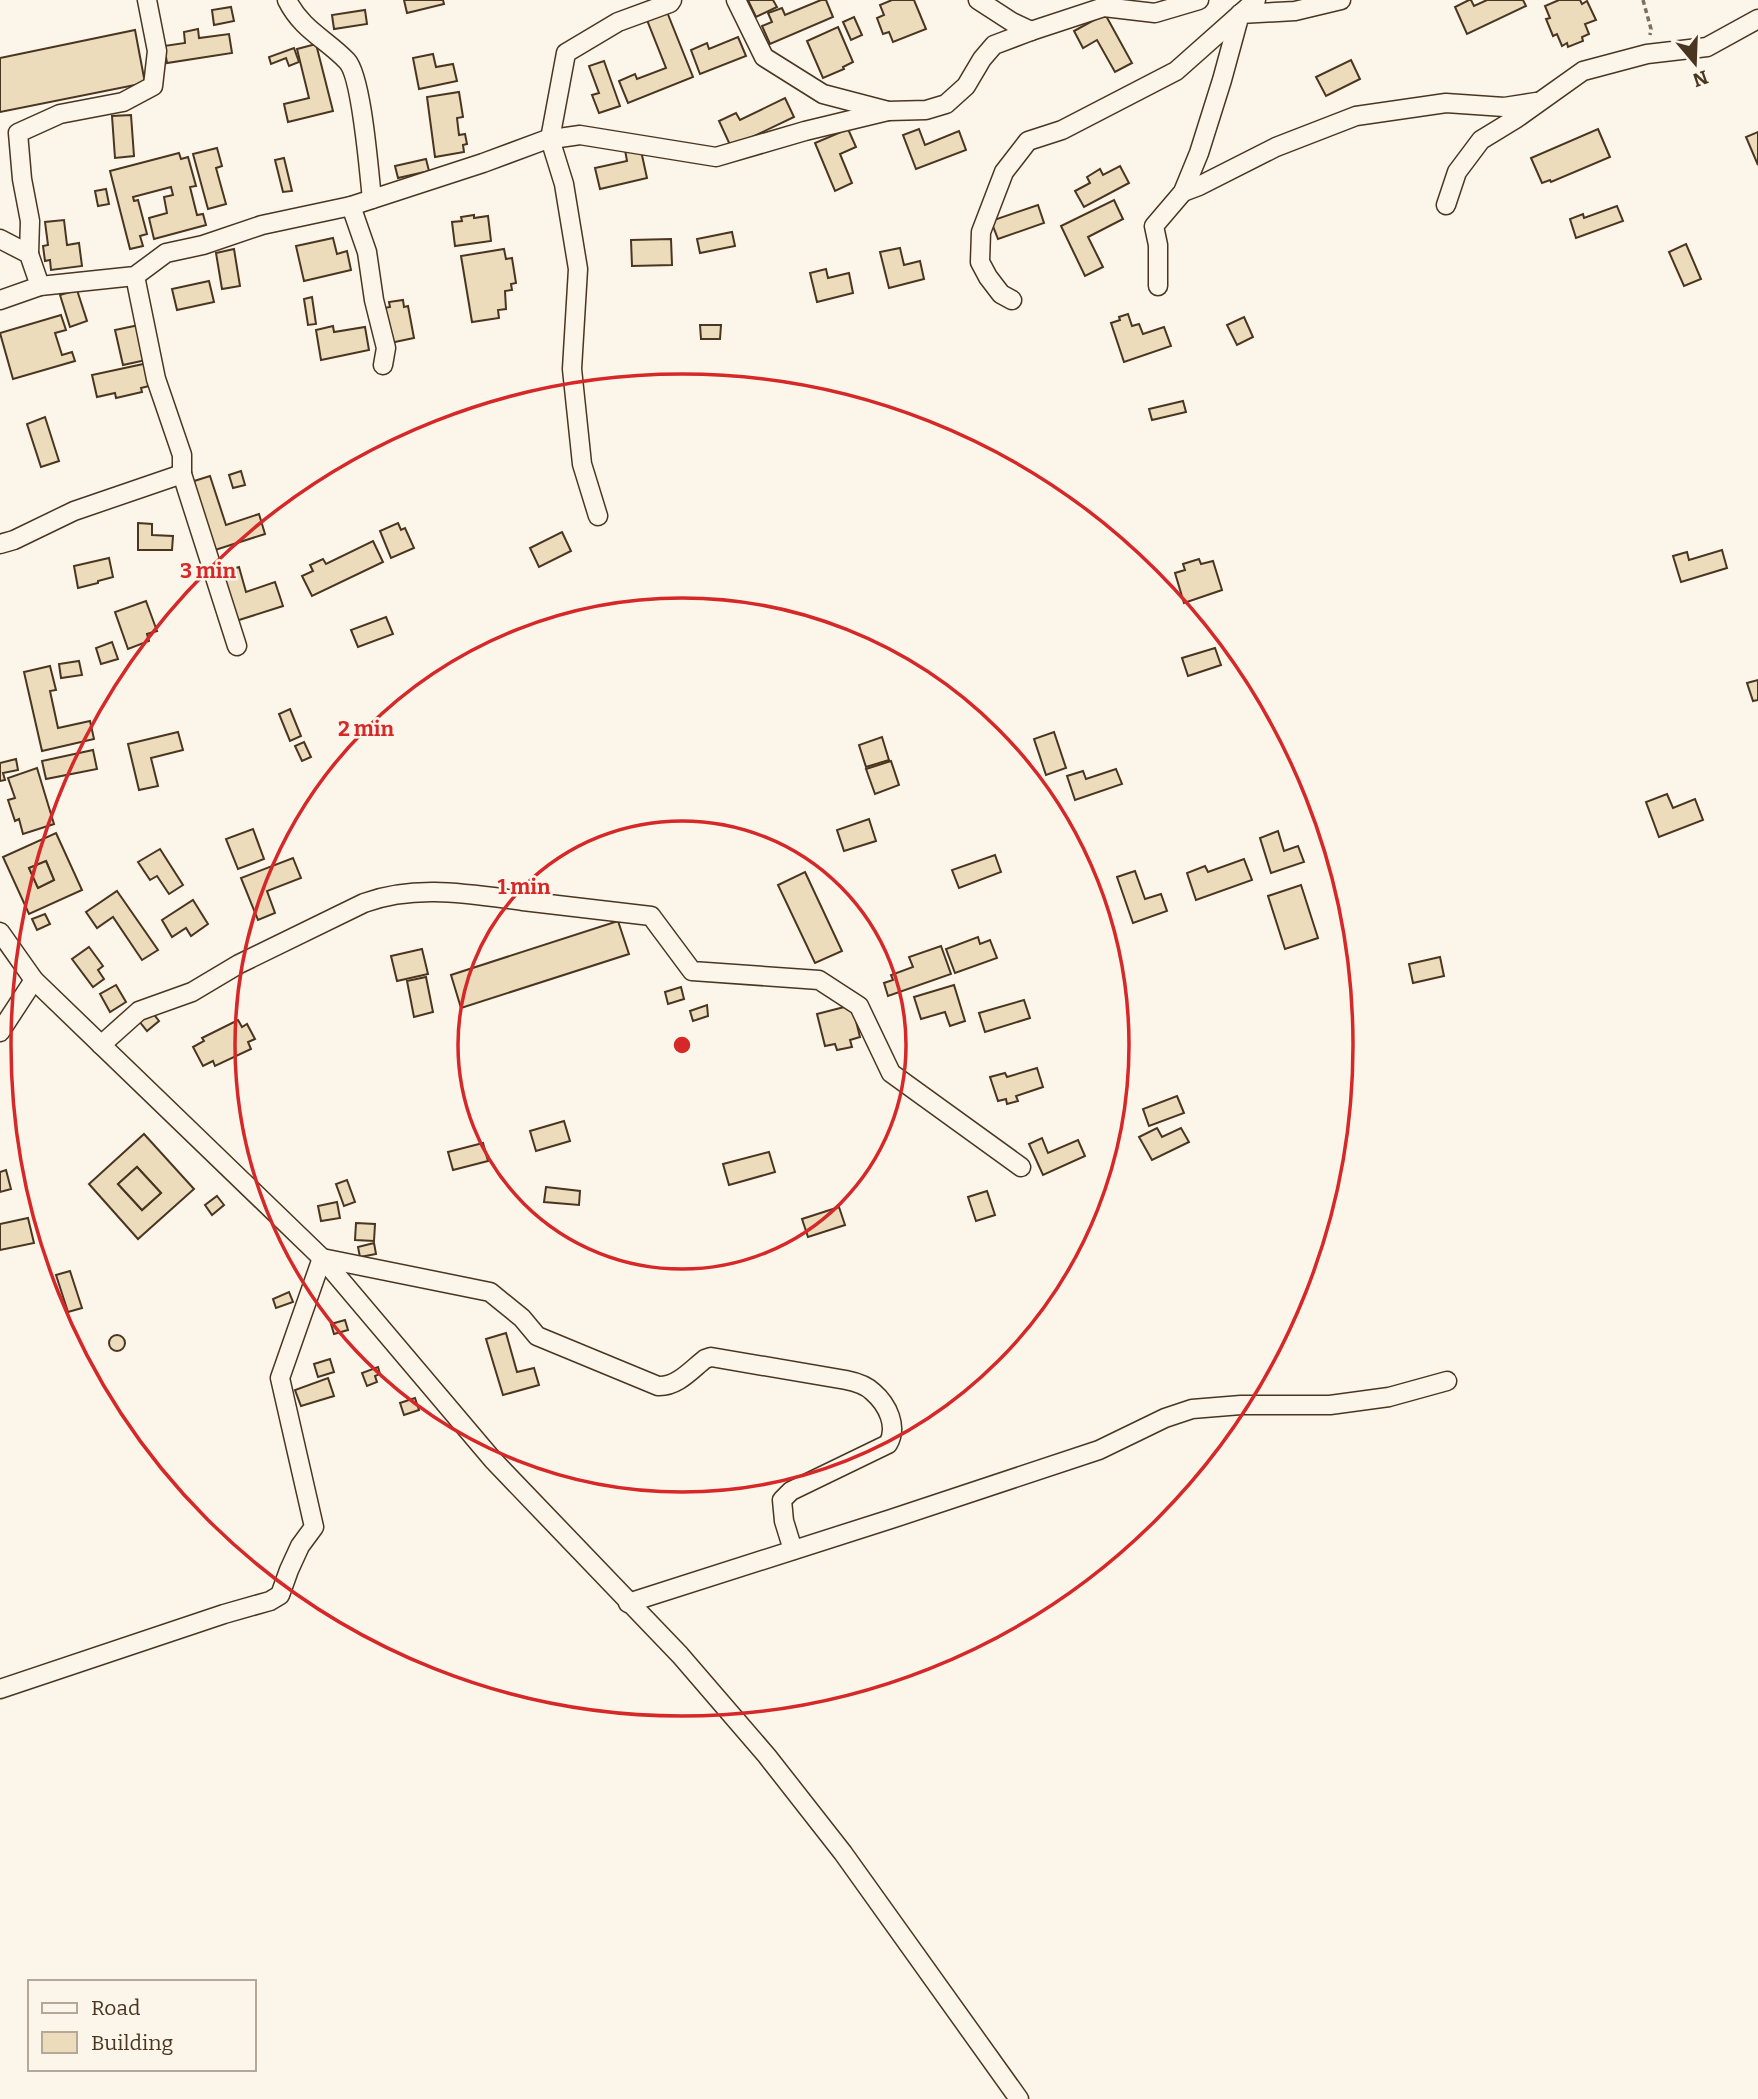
<svg xmlns="http://www.w3.org/2000/svg" width="1758" height="2099" viewBox="0 0 1758 2099" font-family="Bitter,serif">
  <style>
    .building { fill: #ecdcbc; stroke: #4a3520; stroke-width: 2; fill-rule: evenodd }
    .lines { fill: none; stroke-linecap: round; stroke-linejoin: round }
    .street-casing { stroke: #4a3520; stroke-width: 21 }
    .path { stroke: #7f6f5c; stroke-width: 3.5; stroke-dasharray: 5 3.5; stroke-linecap: butt }
    .street { stroke: #fbf6e9; stroke-width: 18 }
    .ring { fill: none; stroke: #d62828; stroke-width: 3.5 }
    .centre { fill: #d62828; stroke: #fbf6e9; stroke-width: 3.5 }
    .ring-label { font-size: 21px; text-anchor: middle; font-weight: bold; fill: #d62828; stroke: #fbf6e9; stroke-width: 5; stroke-linejoin: round; paint-order: stroke }
  </style>
  <rect width="100%" height="100%" fill="#fbf6e9"/>
  <g class="building">
    <path d="M404,0H443L444,4L407,13Z"/>
    <path d="M748,0H773L777,7L756,17Z"/>
    <path d="M821,0H826L833,17L770,44L762,26L772,22L768,13L782,8L785,15Z"/>
    <path d="M892,0H914L926,29L893,42L889,32L883,34L877,18L884,15L880,5Z"/>
    <path d="M1469,0H1471L1474,6L1487,0H1523L1526,6L1467,34L1455,7Z"/>
    <path d="M1559,0H1580L1582,4L1587,1L1596,20L1585,24L1589,34L1582,37L1583,41L1568,47L1567,43L1562,46L1557,34L1553,36L1546,19L1550,18L1545,6Z"/>
    <path d="M231,7L234,21L214,25L212,10Z"/>
    <path d="M365,10L367,24L334,29L332,15Z"/>
    <path d="M667,12L693,77L628,103L619,81L635,74L637,79L666,68L647,20Z"/>
    <path d="M1105,14L1132,63L1115,72L1097,40L1083,48L1074,31Z"/>
    <path d="M854,17L862,35L851,40L843,22Z"/>
    <path d="M838,27L853,62L843,67L844,69L823,78L807,41Z"/>
    <path d="M198,29L199,38L229,34L232,53L167,63L164,46L185,43L184,32Z"/>
    <path d="M135,30L145,83L0,112V58Z"/>
    <path d="M738,37L746,56L700,74L691,50L707,43L709,49Z"/>
    <path d="M316,44L333,111L288,122L284,104L309,98L297,49Z"/>
    <path d="M294,48L299,62L289,66L286,58L271,64L269,57Z"/>
    <path d="M433,54L436,67L453,64L457,81L419,89L413,58Z"/>
    <path d="M1351,60L1360,79L1326,96L1316,77Z"/>
    <path d="M604,61L620,106L599,113L592,95L599,93L589,66Z"/>
    <path d="M459,92L463,117L457,118L459,135L465,134L467,144L463,145L464,152L435,157L427,97Z"/>
    <path d="M785,98L794,117L731,147L719,121L736,113L740,120Z"/>
    <path d="M131,115L134,156L115,158L112,116Z"/>
    <path d="M848,129L856,147L840,154L852,183L835,191L815,143Z"/>
    <path d="M919,129L925,145L959,131L966,150L916,169L903,135Z"/>
    <path d="M1598,129L1610,157L1551,182L1550,180L1542,183L1531,158Z"/>
    <path d="M1758,132V165L1746,137Z"/>
    <path d="M640,146L647,178L600,189L595,168L627,161L625,150Z"/>
    <path d="M217,148L222,166L216,168L226,204L208,209L193,154Z"/>
    <path d="M179,153L181,159L188,157L196,186L190,187L197,215L203,214L206,225L154,239L149,218L167,213L164,197L173,195L171,187L133,197L134,201L138,200L147,234L140,236L143,246L130,249L110,171Z"/>
    <path d="M284,158L292,191L283,192L275,160Z"/>
    <path d="M426,159L429,171L398,178L395,166Z"/>
    <path d="M1120,166L1129,183L1084,207L1075,191L1090,183L1087,177L1100,169L1103,175Z"/>
    <path d="M106,189L109,204L98,206L95,191Z"/>
    <path d="M1114,200L1123,219L1088,237L1103,267L1085,276L1061,226Z"/>
    <path d="M1038,205L1044,223L998,239L991,221Z"/>
    <path d="M1617,206L1623,221L1576,238L1570,219L1583,214L1584,218Z"/>
    <path d="M474,215V218L488,216L491,241L455,246L452,222L462,221L461,217Z"/>
    <path d="M64,220L67,245L79,243L82,266L51,270L50,260L45,261L43,246L48,245L45,222Z"/>
    <path d="M732,232L735,246L700,253L697,239Z"/>
    <path d="M333,238L337,254L347,251L351,270L304,281L296,246Z"/>
    <path d="M671,239L672,265L632,266L631,240Z"/>
    <path d="M1686,244L1701,279L1684,286L1669,252Z"/>
    <path d="M900,248L904,265L920,261L924,279L889,288L880,252Z"/>
    <path d="M234,249L240,286L222,289L216,253Z"/>
    <path d="M504,249L506,259L512,258L516,283L511,284L512,290L505,291L506,309L498,310L499,318L472,322L461,256Z"/>
    <path d="M826,269L828,278L849,273L853,293L817,302L810,273Z"/>
    <path d="M209,281L214,302L177,310L172,289Z"/>
    <path d="M77,290L87,321L70,327L60,295Z"/>
    <path d="M312,297L316,324L308,325L304,299Z"/>
    <path d="M403,300L404,307L408,306L414,338L390,343L384,308L390,307L389,302Z"/>
    <path d="M1128,314L1132,326L1139,324L1143,334L1164,327L1171,346L1124,362L1111,323L1120,320L1119,317Z"/>
    <path d="M61,315L66,330L55,333L62,355L72,352L75,361L13,379L0,333Z"/>
    <path d="M1244,317L1253,337L1237,345L1227,325Z"/>
    <path d="M139,325L146,360L123,365L115,330Z"/>
    <path d="M700,325H721L720,339H701Z"/>
    <path d="M333,326L334,332L365,327L369,350L321,360L316,330Z"/>
    <path d="M148,363L153,385L141,388L142,392L116,398L115,393L97,397L92,375Z"/>
    <path d="M1183,401L1186,412L1152,420L1149,409Z"/>
    <path d="M45,417L59,461L41,467L27,424Z"/>
    <path d="M241,471L245,485L233,488L229,475Z"/>
    <path d="M210,476L226,525L259,514L265,534L212,551L191,482Z"/>
    <path d="M138,523L152,524V535L173,536L172,550H138Z"/>
    <path d="M398,523L401,530L405,528L414,548L391,558L380,531Z"/>
    <path d="M562,532L571,551L539,567L530,548Z"/>
    <path d="M373,541L383,562L312,596L302,576L313,571L310,565L323,559L326,564Z"/>
    <path d="M1722,550L1727,568L1681,582L1673,556L1687,552L1689,560Z"/>
    <path d="M109,558L113,577L98,581V583L78,588L74,566Z"/>
    <path d="M1199,559L1201,564L1213,561L1222,590L1184,603L1175,573L1185,570L1183,564Z"/>
    <path d="M239,567L246,592L275,582L283,606L236,621L221,573Z"/>
    <path d="M146,601L157,631L147,634L149,641L128,649L115,612Z"/>
    <path d="M386,617L393,634L358,647L351,630Z"/>
    <path d="M112,642L118,659L101,664L96,648Z"/>
    <path d="M1215,648L1221,665L1188,676L1182,658Z"/>
    <path d="M79,661L82,675L61,678L59,664Z"/>
    <path d="M50,666L56,690L50,691L58,728L90,721L94,739L42,751L24,672Z"/>
    <path d="M1758,680V700L1753,701L1747,683Z"/>
    <path d="M290,709L301,736L290,741L279,714Z"/>
    <path d="M178,732L183,750L151,758L158,786L139,790L128,744Z"/>
    <path d="M1054,732L1066,768L1046,775L1034,739Z"/>
    <path d="M882,737L889,760L866,767L859,745Z"/>
    <path d="M304,742L311,757L302,761L295,746Z"/>
    <path d="M93,750L97,769L46,779L42,761Z"/>
    <path d="M16,759L18,770L3,773L5,780L0,781V763Z"/>
    <path d="M891,761L899,785L875,794L866,769Z"/>
    <path d="M37,768L54,824L23,834L19,819L15,821L8,800L15,798L8,778Z"/>
    <path d="M1116,769L1122,784L1075,800L1067,776L1083,771L1086,779Z"/>
    <path d="M1667,794L1673,808L1695,799L1703,820L1659,837L1646,802Z"/>
    <path d="M869,819L876,841L844,851L837,830Z"/>
    <path d="M253,829L264,859L238,869L226,839Z"/>
    <path d="M1278,831L1284,851L1298,846L1304,862L1271,873L1260,838Z"/>
    <path d="M56,833L82,890L29,914L3,857ZM46,861L54,880L38,888L29,868Z"/>
    <path d="M160,849L183,885L169,894L157,876L150,880L138,862Z"/>
    <path d="M995,855L1001,872L959,888L952,870Z"/>
    <path d="M293,858L301,878L267,891L275,913L258,920L241,878Z"/>
    <path d="M1244,859L1252,880L1196,900L1187,873L1205,866L1208,872Z"/>
    <path d="M46,861L54,880L38,888L29,868Z"/>
    <path d="M1135,871L1145,899L1161,894L1167,911L1133,923L1117,877Z"/>
    <path d="M805,872L842,951L815,963L778,885Z"/>
    <path d="M1301,885L1318,938L1285,949L1268,896Z"/>
    <path d="M117,891L158,950L142,960L113,917L97,928L86,912Z"/>
    <path d="M193,900L208,924L191,936L186,928L172,937L162,920Z"/>
    <path d="M45,914L50,924L37,930L32,919Z"/>
    <path d="M618,921L629,954L461,1008L451,975Z"/>
    <path d="M978,937L980,944L990,940L997,958L955,973L946,949Z"/>
    <path d="M941,946L951,974L888,996L884,983L893,980L891,975L913,967L909,957Z"/>
    <path d="M89,947L103,966L98,970L104,979L93,987L72,959Z"/>
    <path d="M422,949L428,974L397,981L391,956Z"/>
    <path d="M1440,957L1444,976L1413,983L1409,964Z"/>
    <path d="M426,977L433,1012L414,1017L407,981Z"/>
    <path d="M116,985L126,1002L110,1012L100,994Z"/>
    <path d="M954,985L965,1021L950,1026L945,1012L921,1019L914,997Z"/>
    <path d="M681,987L684,999L668,1004L665,992Z"/>
    <path d="M1024,1000L1030,1018L985,1032L979,1013Z"/>
    <path d="M707,1005L708,1016L693,1021L690,1011Z"/>
    <path d="M852,1005L860,1037L850,1040L852,1047L837,1050L835,1044L825,1046L817,1014Z"/>
    <path d="M152,1012L159,1021L147,1031L139,1021Z"/>
    <path d="M238,1020L242,1027L247,1024L255,1039L248,1042L251,1049L215,1066L213,1061L203,1066L193,1047L204,1041L202,1038Z"/>
    <path d="M1037,1068L1043,1087L1016,1096L1018,1101L1007,1104L1006,1099L998,1101L990,1077L1005,1073L1007,1077Z"/>
    <path d="M1177,1096L1184,1113L1149,1126L1143,1109Z"/>
    <path d="M564,1121L570,1141L536,1151L530,1131Z"/>
    <path d="M1157,1128L1162,1137L1181,1128L1189,1142L1152,1160L1139,1137Z"/>
    <path d="M144,1134L194,1189L138,1239L89,1184ZM137,1167L161,1193L142,1210L118,1184Z"/>
    <path d="M1042,1138L1048,1153L1078,1140L1085,1156L1043,1175L1029,1144Z"/>
    <path d="M483,1143L488,1161L453,1170L448,1152Z"/>
    <path d="M769,1152L775,1172L729,1185L723,1164Z"/>
    <path d="M137,1167L161,1193L142,1210L118,1184Z"/>
    <path d="M6,1170L11,1189L0,1192V1172Z"/>
    <path d="M347,1180L355,1202L344,1206L336,1184Z"/>
    <path d="M546,1187L580,1191L579,1205L544,1202Z"/>
    <path d="M987,1191L995,1215L976,1221L968,1197Z"/>
    <path d="M217,1196L224,1205L212,1215L205,1205Z"/>
    <path d="M337,1202L340,1218L321,1221L318,1206Z"/>
    <path d="M839,1207L845,1225L808,1237L802,1219Z"/>
    <path d="M28,1218L34,1243L0,1250V1224Z"/>
    <path d="M356,1223L375,1224L374,1241L355,1240Z"/>
    <path d="M374,1243L376,1254L360,1257L358,1247Z"/>
    <path d="M70,1271L82,1308L68,1312L56,1275Z"/>
    <path d="M289,1292L293,1302L276,1308L273,1299Z"/>
    <path d="M345,1320L348,1330L334,1334L331,1324Z"/>
    <path d="M506,1333L517,1372L534,1368L539,1385L503,1395L486,1339Z"/>
    <circle cx="117" cy="1343" r="8"/>
    <path d="M330,1359L334,1372L318,1377L314,1364Z"/>
    <path d="M378,1367L380,1374L375,1376L377,1382L367,1386L362,1373Z"/>
    <path d="M328,1378L334,1396L301,1406L295,1390Z"/>
    <path d="M415,1398L419,1410L404,1415L400,1403Z"/>
  </g>
  <g class="lines">
    <defs>
      <g id="street">
        <path d="M287,0C302,30 326,39 347,61C362,77 369,173 372,199"/>
        <path d="M736,0L764,57L823,94L888,111L926,110L946,104L966,86L982,59L994,45L1031,31L1104,7L1155,13L1199,0"/>
        <path d="M978,0L1012,22L1031,31"/>
        <path d="M1183,192L1199,186L1276,147L1356,116L1446,103L1504,107L1536,102"/>
        <path d="M1446,205L1457,172L1481,140L1517,118L1583,71L1647,54L1707,47L1758,19"/>
        <path d="M351,206L367,252L374,300L386,348L383,365"/>
        <path d="M0,239L29,254L40,286"/>
        <path d="M29,254L30,221L22,179L18,133L60,114L123,102L153,86L157,51L147,0"/>
        <path d="M135,276L156,379L182,455V474"/>
        <path d="M1158,286V245L1154,226L1183,192L1199,153L1222,80L1240,14L1295,11L1341,0"/>
        <path d="M0,300L40,286L135,276L166,253L203,245L262,225L351,206L483,163L545,140L580,135L716,157L805,131L888,111"/>
        <path d="M1012,300L1001,294L988,277L980,262L981,232L1004,172L1028,141L1062,130L1176,71L1256,0"/>
        <path d="M598,516L582,464L572,369L578,269L564,184L550,139L566,53L618,22L670,3L672,0"/>
        <path d="M0,544L14,540L74,511L182,474L237,646"/>
        <path d="M0,932L34,980L322,1258L493,1460L680,1655L767,1756L843,1853L1019,2099"/>
        <path d="M0,1032L34,980"/>
        <path d="M101,1045L139,1011L192,992L239,964L364,903C416,884 469,894 523,901C565,906 608,911 651,916L692,971L819,980L859,1006L891,1073L1021,1167"/>
        <path d="M628,1603L891,1519L1099,1450L1165,1418L1192,1409L1241,1405H1330L1389,1397L1447,1381"/>
        <path d="M0,1689L224,1614L270,1601L280,1595L289,1570L300,1546L314,1527L280,1378L322,1258L490,1292L522,1318L537,1336L658,1386C677,1387 691,1370 705,1359L711,1357L846,1380C856,1382 866,1385 873,1392C888,1405 898,1427 888,1444L791,1491L782,1500L784,1521L793,1550"/>
      </g>
    </defs>
    <use href="#street" class="street-casing"/>
    <path class="path" d="M1643,0L1651,29L1650,35"/>
    <use href="#street" class="street"/>
  </g>
  <g class="ring">
    <circle cx="682" cy="1045" r="224"/>
    <circle cx="682" cy="1045" r="447"/>
    <circle cx="682" cy="1045" r="671"/>
  </g>
  <circle cx="682" cy="1045" r="10" class="centre"/>
  <g class="ring-label">
    <text x="208" y="578">3 min</text>
    <text x="366" y="736">2 min</text>
    <text x="524" y="894">1 min</text>
  </g>
  <rect x="28" y="1980" width="228" height="91" fill="#fbf6e9" stroke="#b4a999" stroke-width="2"/>
  <rect x="42" y="2003" width="35" height="10" fill="#fbf6e9" stroke="#b4a999" stroke-width="2"/>
  <text x="91" y="2015" font-size="21" fill="#4a3520">Road</text>
  <rect x="42" y="2032" width="35" height="21" fill="#ecdcbc" stroke="#b4a999" stroke-width="2"/>
  <text x="91" y="2050" font-size="21" fill="#4a3520">Building</text>
  <g transform="translate(1695 63) rotate(161)" stroke="#fbf6e9" stroke-width="5" paint-order="stroke">
  <path d="M0-5L12 26L0 18L-12 26Z" fill="#4a3520"/>
  <text y="-10" font-size="19" font-weight="bold" text-anchor="middle" fill="#4a3520">N</text>
  </g>
</svg>
